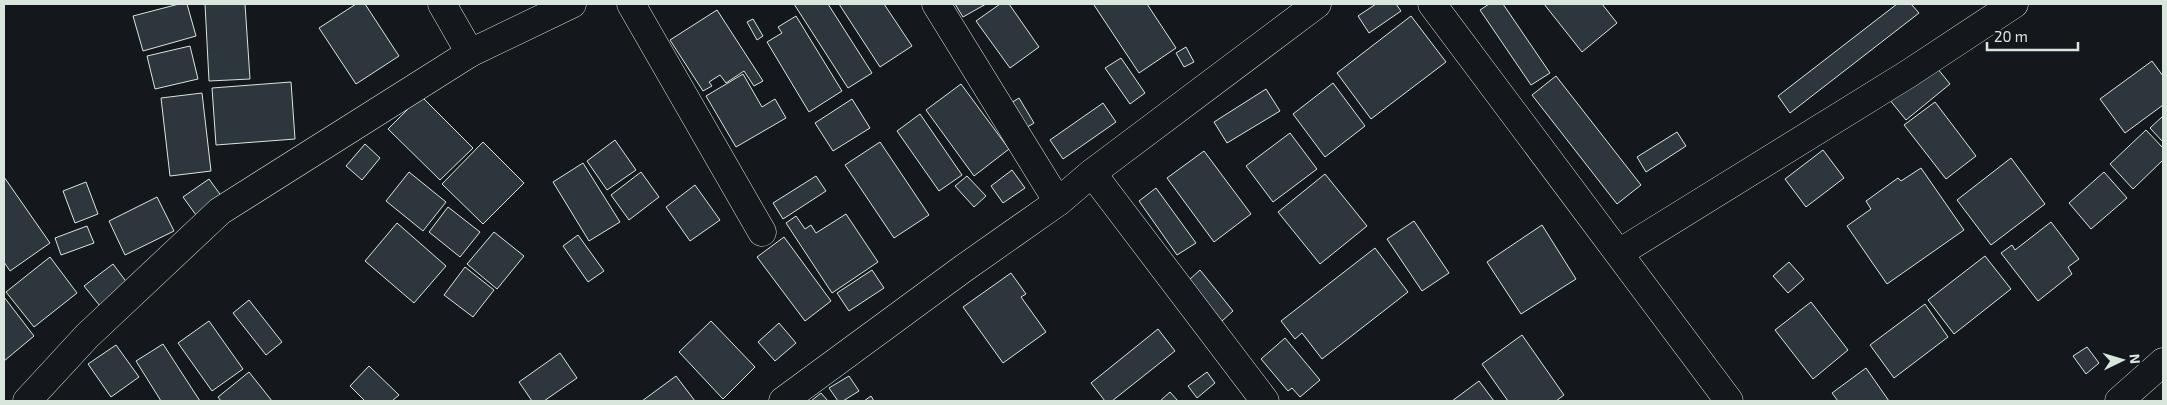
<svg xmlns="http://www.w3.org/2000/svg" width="2167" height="405" viewBox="0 0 2167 405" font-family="'Exo 2',sans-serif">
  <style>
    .building { fill: #2c363c; stroke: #d8e6dc }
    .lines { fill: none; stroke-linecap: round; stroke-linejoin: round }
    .minor-casing { stroke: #d8e6dc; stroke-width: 29 }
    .minor { stroke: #14181c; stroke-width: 28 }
  </style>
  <rect width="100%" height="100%" fill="#14181c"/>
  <g class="building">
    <path d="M179,4H187L196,36L143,51L133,16Z"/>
    <path d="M205,4H245L250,79L209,81Z"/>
    <path d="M356,4H365L399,56L356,84L319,28Z"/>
    <path d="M794,4H828L872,73L848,88Z"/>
    <path d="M839,4H884L912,46L880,67Z"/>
    <path d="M955,4H986L963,17Z"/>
    <path d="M1000,4H1009L1039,47L1010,68L976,21Z"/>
    <path d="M1095,4H1147L1176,48L1139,73L1094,5Z"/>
    <path d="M1376,4H1396L1401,11L1369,33L1358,16Z"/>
    <path d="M1489,4H1503L1550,73L1531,85L1480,10Z"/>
    <path d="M1544,4H1602L1617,23L1582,52Z"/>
    <path d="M1897,4H1911L1919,13L1790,113L1778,96Z"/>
    <path d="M717,10L763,81L754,86L744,71L726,83L720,75L709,82L712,86L703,91L670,40Z"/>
    <path d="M796,16L842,91L809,112L767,42L782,33L778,27Z"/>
    <path d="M1411,16L1446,62L1371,119L1337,73Z"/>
    <path d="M753,19L763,36L757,40L747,22Z"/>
    <path d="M190,46L198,79L155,89L147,56Z"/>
    <path d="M1186,47L1194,62L1184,67L1176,53Z"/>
    <path d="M1121,58L1145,93L1130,104L1105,68Z"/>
    <path d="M2152,61L2163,76V105L2125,133L2100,99Z"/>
    <path d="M1933,63L1950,84L1906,120L1889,99Z"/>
    <path d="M743,74L762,107L775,99L786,118L736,147L706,96Z"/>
    <path d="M1556,76L1641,185L1617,204L1532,95Z"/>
    <path d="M291,82L295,139L216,145L212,88Z"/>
    <path d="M1333,83L1365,126L1325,157L1293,114Z"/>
    <path d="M961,84L1009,149L974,176L926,110Z"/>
    <path d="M1266,89L1280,111L1227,143L1214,122Z"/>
    <path d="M202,93L211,171L170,176L161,98Z"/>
    <path d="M421,96L473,148L440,180L388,129Z"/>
    <path d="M1019,98L1034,123L1021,131L1006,106Z"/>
    <path d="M852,99L870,128L833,151L815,123Z"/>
    <path d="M1935,102L1976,156L1946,179L1904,125Z"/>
    <path d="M1103,103L1116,122L1063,159L1050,140Z"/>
    <path d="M920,114L962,175L939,191L897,131Z"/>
    <path d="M2163,116V142L2150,128Z"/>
    <path d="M2146,130L2163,148V160L2133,189L2110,164Z"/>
    <path d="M1677,132L1686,146L1646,172L1637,157Z"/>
    <path d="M1290,133L1317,169L1273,202L1246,166Z"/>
    <path d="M615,140L636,170L607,190L587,161Z"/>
    <path d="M483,142L524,183L483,224L442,184Z"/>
    <path d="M880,142L929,215L894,238L845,165Z"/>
    <path d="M365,144L380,158L362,180L346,166Z"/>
    <path d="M1823,150L1844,178L1806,207L1785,179Z"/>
    <path d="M1204,151L1251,214L1214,242L1167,178Z"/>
    <path d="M2011,158L2045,204L1991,245L1957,200Z"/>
    <path d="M583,163L620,222L589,241L553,182Z"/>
    <path d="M1921,168L1964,230L1887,284L1847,226L1871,209L1866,201L1898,178L1901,181Z"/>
    <path d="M1012,170L1025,188L1003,203L991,186Z"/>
    <path d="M409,172L446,202L423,231L386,201Z"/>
    <path d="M641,172L659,197L629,220L611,195Z"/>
    <path d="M2104,172L2127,198L2091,229L2069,203Z"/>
    <path d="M1325,174L1367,226L1320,264L1278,212Z"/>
    <path d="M816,176L826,191L783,219L773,203Z"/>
    <path d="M967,176L986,196L974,207L955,186Z"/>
    <path d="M4,177L50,243L10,271L4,262Z"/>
    <path d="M209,179L222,197L196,215L183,197Z"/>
    <path d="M86,182L98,214L75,223L63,191Z"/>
    <path d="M695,185L720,220L690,241L666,207Z"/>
    <path d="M1156,188L1196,243L1177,255L1139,201Z"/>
    <path d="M157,197L174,231L125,255L109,221Z"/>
    <path d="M448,207L480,232L460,257L429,232Z"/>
    <path d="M846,214L878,262L832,293L786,223L796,216L805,229L811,225L816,233Z"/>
    <path d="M1414,221L1449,273L1422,291L1387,239Z"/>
    <path d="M2051,222L2079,259L2068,267L2072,274L2038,301L2001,253L2012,245L2015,250Z"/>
    <path d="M397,223L446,266L414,303L365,261Z"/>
    <path d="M1542,225L1576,279L1521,314L1487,262Z"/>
    <path d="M87,226L94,243L61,255L55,238Z"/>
    <path d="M494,232L524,256L497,289L467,264Z"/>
    <path d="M578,235L604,271L588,282L563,246Z"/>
    <path d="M784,237L831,301L805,321L757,257Z"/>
    <path d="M1375,248L1408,292L1322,359L1302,333L1295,339L1281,321Z"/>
    <path d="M1985,256L2011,289L1954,334L1928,300Z"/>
    <path d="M50,257L77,293L34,327L6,292Z"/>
    <path d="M1789,262L1804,279L1788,293L1773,276Z"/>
    <path d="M113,264L128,284L100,306L84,286Z"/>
    <path d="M465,267L494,290L473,317L444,295Z"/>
    <path d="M872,270L884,288L849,311L837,293Z"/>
    <path d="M1200,270L1233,311L1222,321L1189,280Z"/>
    <path d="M1011,273L1026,294L1021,297L1046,332L1003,363L963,307Z"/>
    <path d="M4,297L34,336L4,361Z"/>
    <path d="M249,300L282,342L266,355L233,313Z"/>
    <path d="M1811,302L1848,350L1813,379L1775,330Z"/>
    <path d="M1925,304L1948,337L1894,378L1870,345Z"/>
    <path d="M209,321L243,369L212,391L178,343Z"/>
    <path d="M711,321L755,367L723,399L679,352Z"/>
    <path d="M779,323L796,343L775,361L758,342Z"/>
    <path d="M1158,329L1175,351L1112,401H1105L1091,383Z"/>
    <path d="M1522,335L1564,395L1556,401H1508L1482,364Z"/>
    <path d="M1285,338L1320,380L1300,397L1292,388L1288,391L1261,359Z"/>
    <path d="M163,344L200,401H161L136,361Z"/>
    <path d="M116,345L139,377L111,397L88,364Z"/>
    <path d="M2087,347L2099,363L2086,374L2073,356Z"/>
    <path d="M560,353L577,378L544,401H532L519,382Z"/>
    <path d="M369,366L399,395L392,401H365L350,386Z"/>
    <path d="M1866,368L1889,401H1838L1832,393Z"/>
    <path d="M249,372L272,401H221L218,397Z"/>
    <path d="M1207,372L1215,383L1197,398L1188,386Z"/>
    <path d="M676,376L695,401H642Z"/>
    <path d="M849,376L859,391L843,401H838L829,388Z"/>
    <path d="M1479,381L1494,401H1452Z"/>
    <path d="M1170,392L1178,401H1160Z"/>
    <path d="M821,393L828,401H811Z"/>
    <path d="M871,396L874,401H864Z"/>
  </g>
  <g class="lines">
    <defs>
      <g id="minor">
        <path d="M442,4L470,53"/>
        <path d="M631,4L762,232"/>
        <path d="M936,4L1058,202"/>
        <path d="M1432,4L1729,401"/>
        <path d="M1092,173L1265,401"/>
        <path d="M1619,253L1908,74L2014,4"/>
        <path d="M27,401L87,336L220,211L470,53L572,4"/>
        <path d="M783,401L964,268L1058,202L1092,173L1317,4"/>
        <path d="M2119,401L2163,362"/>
      </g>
    </defs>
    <use href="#minor" class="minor-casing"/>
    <use href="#minor" class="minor"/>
  </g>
  <rect width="2167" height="405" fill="none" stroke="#d8e6dc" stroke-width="10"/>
  <g transform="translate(2122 360) rotate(85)" stroke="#14181c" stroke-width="4" paint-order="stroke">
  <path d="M0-4L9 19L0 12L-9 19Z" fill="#d8e6dc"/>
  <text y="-8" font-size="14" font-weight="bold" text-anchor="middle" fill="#d8e6dc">N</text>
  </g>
  <path d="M1987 42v8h91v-8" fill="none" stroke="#d8e6dc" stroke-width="2.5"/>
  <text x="1994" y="42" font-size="15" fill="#d8e6dc" stroke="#14181c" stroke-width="4" paint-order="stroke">20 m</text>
</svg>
